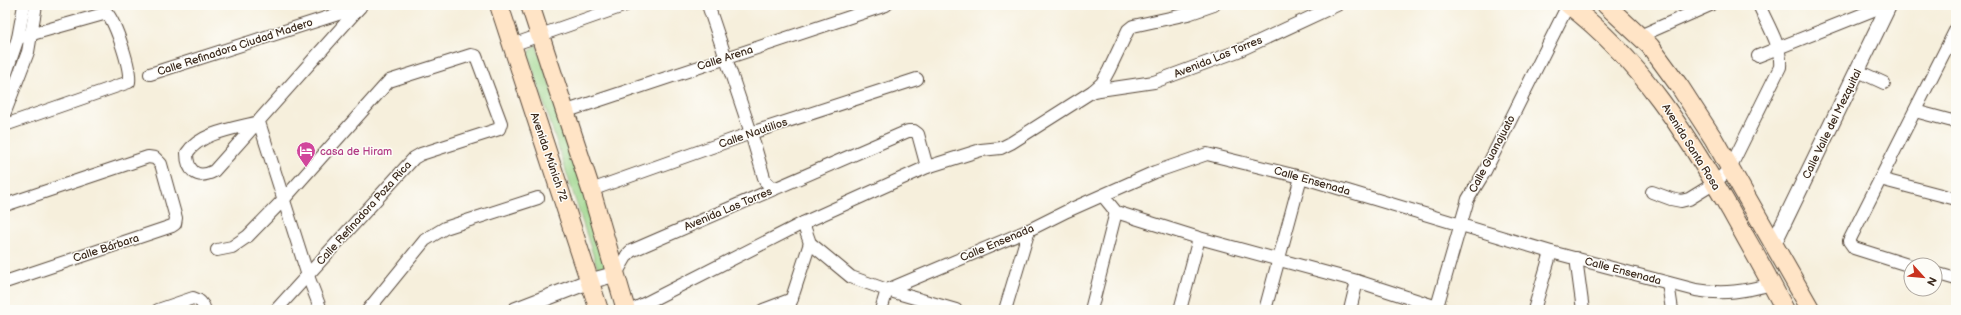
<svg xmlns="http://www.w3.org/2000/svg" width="1961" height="315" viewBox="0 0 1961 315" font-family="'Balsamiq Sans',sans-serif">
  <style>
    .green { fill: #9ad488; stroke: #6a7f53 }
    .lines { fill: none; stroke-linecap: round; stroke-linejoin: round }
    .minor-casing { stroke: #57483a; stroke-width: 14 }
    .tertiary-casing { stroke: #57483a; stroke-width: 17 }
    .secondary-casing { stroke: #57483a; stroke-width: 20 }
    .minor { stroke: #fff; stroke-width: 12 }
    .tertiary { stroke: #fff; stroke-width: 15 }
    .secondary { stroke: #ffe4c6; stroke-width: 18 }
    .labels { text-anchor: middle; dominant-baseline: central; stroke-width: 3; stroke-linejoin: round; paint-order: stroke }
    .street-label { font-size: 11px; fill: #3b2a1e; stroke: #fdfcf7 }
    .hotel-label { font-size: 11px; fill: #b23c85; stroke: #fdfcf7; text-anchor: start }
  </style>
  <rect width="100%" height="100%" fill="#fdfcf7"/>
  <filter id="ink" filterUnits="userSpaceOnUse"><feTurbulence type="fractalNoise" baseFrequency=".025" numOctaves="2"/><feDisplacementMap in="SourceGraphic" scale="8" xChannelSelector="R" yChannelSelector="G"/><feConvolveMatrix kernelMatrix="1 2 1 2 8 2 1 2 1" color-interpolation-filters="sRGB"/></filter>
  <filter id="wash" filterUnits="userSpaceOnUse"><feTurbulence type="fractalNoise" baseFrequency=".012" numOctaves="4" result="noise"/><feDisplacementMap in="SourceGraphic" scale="16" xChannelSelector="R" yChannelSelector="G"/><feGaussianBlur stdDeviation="0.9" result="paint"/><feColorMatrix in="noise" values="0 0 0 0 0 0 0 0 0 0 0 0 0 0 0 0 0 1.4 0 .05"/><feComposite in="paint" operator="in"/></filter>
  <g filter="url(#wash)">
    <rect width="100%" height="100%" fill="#f6efdc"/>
    <path class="green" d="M536,44L612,269L599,273L529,57L530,51Z"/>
  </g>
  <g filter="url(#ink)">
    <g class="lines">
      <defs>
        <g id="minor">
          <path d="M708,5L751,133L765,181L774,189"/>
          <path d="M1640,36L1710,5"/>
          <path d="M512,45L626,5"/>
          <path d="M1758,56L1886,5"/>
          <path d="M1858,71L1884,83"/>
          <path d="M150,74L360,7"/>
          <path d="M5,76L18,38L24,5"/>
          <path d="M1093,91L1154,82L1238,51L1337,5"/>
          <path d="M1915,111L1956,122"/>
          <path d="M5,112L28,52L36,5"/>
          <path d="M564,112L886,5"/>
          <path d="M5,125L129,82C131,68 116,24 107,13L18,38"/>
          <path d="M1880,179L1956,199"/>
          <path d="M591,190L751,133L917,79"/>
          <path d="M1652,192L1671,199L1681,201L1689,199L1715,183L1730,168L1780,67C1782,46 1767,24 1759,5"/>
          <path d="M1103,196L1116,212L1199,238L1357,281L1437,307"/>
          <path d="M5,205L148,157L155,158L161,164L176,218L175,224L172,226L5,282"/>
          <path d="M803,223L810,243L851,277L887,290L956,310"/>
          <path d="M217,250L232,247L248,236L284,199L389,81L471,55L476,56L501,123L499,129L421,154L414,158L276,310"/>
          <path d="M1576,258L1583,310"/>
          <path d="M1911,266L1854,248L1849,241L1956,29"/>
          <path d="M1935,273L1956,279"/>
          <path d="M616,274L627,255L631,251L908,131H914L918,134L927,167"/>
          <path d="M1668,283L1672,310"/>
          <path d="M158,310L193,298C200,300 203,303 205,310"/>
          <path d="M321,310L308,276L259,122C237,128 201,132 187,153C187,171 197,180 214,171L360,7"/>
          <path d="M368,310L425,240L445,228L538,198"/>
          <path d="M632,310L803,223L927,167L981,150L1001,148L1011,143L1093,91L1102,83L1109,70L1128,30L1133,26L1188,14L1214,5"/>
          <path d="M763,310L792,299"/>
          <path d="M788,310L810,243"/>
          <path d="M881,310L887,290L1029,230L1067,211L1155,172L1207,154L1301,177L1551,252L1696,290C1723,295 1746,291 1772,284"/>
          <path d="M1005,310L1029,230"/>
          <path d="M1091,310L1116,212"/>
          <path d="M1180,310L1199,238"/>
          <path d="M1265,310L1301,177"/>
          <path d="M1350,310L1357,281"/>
          <path d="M1436,310L1468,199L1485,171L1568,5"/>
          <path d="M1534,310L1551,252"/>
        </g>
        <g id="tertiary">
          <path d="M1774,243L1889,5"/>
          <path d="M515,310L590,281L616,274"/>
        </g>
        <g id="secondary">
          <path d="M499,5L599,310"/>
          <path d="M530,5L591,190L626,310"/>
          <path d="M1569,5C1640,59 1687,135 1731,211C1749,244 1768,276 1785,310"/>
          <path d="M1606,5L1650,46L1680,87L1713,138L1811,310"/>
        </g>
      </defs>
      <use href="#minor" class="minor-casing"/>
      <use href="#tertiary" class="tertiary-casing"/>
      <use href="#secondary" class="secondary-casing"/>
      <use href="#minor" class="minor"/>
      <use href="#tertiary" class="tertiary"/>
      <use href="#secondary" class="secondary"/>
    </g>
  </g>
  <defs>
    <symbol id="hotel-pin" viewBox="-11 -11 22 30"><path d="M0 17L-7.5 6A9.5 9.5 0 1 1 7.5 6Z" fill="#d1479c" stroke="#fdfcf7"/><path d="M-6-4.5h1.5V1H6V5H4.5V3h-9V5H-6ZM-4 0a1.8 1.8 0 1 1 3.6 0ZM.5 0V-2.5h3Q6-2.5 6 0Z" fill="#fff"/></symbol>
  </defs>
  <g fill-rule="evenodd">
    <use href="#hotel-pin" x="295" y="140" width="22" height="30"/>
  </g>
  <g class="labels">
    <g class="street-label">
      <text transform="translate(235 47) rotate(-18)">Calle Refinadora Ciudad Madero</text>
      <text transform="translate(1218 57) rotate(-22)">Avenida Las Torres</text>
      <text transform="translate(725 58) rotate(-18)">Calle Arena</text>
      <text transform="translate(1832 124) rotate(-64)">Calle Valle del Mezquital</text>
      <text transform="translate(753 133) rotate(-19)">Calle Nautilios</text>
      <text transform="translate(1691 147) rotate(58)">Avenida Santa Rosa</text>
      <text transform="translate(1492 154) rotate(-62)">Calle Guanajuato</text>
      <text transform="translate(549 157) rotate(71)">Avenida Múnich 72</text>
      <text transform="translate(1312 181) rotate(16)">Calle Ensenada</text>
      <text transform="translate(728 209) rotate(-23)">Avenida Las Torres</text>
      <text transform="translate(364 213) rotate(-48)">Calle Refinadora Poza Rica</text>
      <text transform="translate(997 243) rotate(-23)">Calle Ensenada</text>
      <text transform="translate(106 248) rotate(-18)">Calle Bárbara</text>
      <text transform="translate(1623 271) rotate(15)">Calle Ensenada</text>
    </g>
    <g class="hotel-label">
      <text x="320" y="151">casa de Hiram</text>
    </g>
  </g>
  <rect width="1961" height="315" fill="none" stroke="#fdfcf7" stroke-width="20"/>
  <g transform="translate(1923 277) rotate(117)"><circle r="19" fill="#fdfcf7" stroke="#afa8a0"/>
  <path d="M0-3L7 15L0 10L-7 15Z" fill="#c8321e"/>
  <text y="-6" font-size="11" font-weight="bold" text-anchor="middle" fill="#3b2a1e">N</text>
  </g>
</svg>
